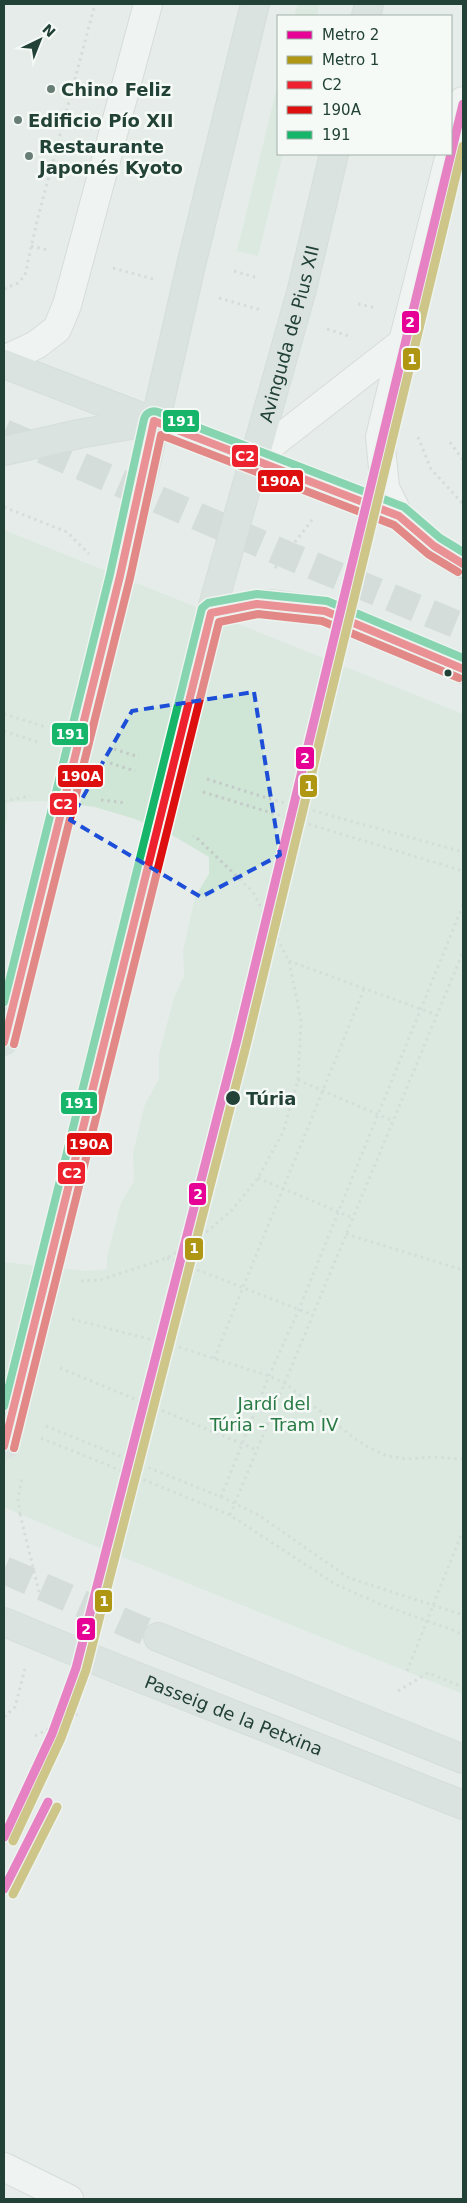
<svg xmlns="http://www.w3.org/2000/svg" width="467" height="2203" viewBox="0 0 467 2203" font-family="'DejaVu Sans',sans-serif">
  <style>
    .green { fill: #cfe5d5 }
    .pier { fill: #e6ece9 }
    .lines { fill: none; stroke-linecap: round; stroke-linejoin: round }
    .primary-tunnel { stroke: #bfcac5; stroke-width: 28; stroke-dasharray: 28 14; stroke-linecap: butt }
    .street-casing { stroke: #c3c9c6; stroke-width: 30 }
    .primary-casing { stroke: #c2cbc7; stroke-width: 30 }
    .path { stroke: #c2cbc7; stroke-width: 3; stroke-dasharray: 2.5 4; stroke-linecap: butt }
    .street { stroke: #fbfcfc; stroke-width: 28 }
    .primary { stroke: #ced7d4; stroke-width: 28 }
    .primary-bridge-casing { stroke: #c2cbc7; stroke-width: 30; stroke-linecap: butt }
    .path-bridge { stroke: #c2cbc7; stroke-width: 3; stroke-dasharray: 2.5 4; stroke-linecap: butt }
    .primary-bridge { stroke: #ced7d4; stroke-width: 28 }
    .bus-1-casing { stroke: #f5faf7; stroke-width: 11 }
    .bus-2-casing { stroke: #f5faf7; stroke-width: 11 }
    .bus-3-casing { stroke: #f5faf7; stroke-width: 11 }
    .bus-1 { stroke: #ed222e; stroke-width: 8 }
    .bus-2 { stroke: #dd0f0f; stroke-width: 8 }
    .bus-3 { stroke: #16b56a; stroke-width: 8 }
    .metro-1-casing { stroke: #f5faf7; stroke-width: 12 }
    .metro-2-casing { stroke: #f5faf7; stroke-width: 12 }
    .metro-1 { stroke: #e70095; stroke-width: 9 }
    .metro-2 { stroke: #b09713; stroke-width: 9 }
    .marked { fill: none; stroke: #1d4ed8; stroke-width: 4; stroke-dasharray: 10 6; stroke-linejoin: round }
    .poi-dot { fill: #677d75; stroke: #f5faf7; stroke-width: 2 }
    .bus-dot { fill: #224137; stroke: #f5faf7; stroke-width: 2 }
    .labels { text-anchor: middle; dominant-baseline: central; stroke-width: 5; stroke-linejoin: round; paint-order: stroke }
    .poi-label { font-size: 18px; font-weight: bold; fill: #224137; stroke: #f5faf7; text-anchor: start }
    .street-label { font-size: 18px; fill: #224137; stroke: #f5faf7 }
    .stop-label { font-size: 18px; font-weight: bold; fill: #224137; stroke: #f5faf7; text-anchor: start }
    .park-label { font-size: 18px; fill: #2a7a46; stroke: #f5faf7 }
    .line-badge { stroke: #f5faf7; stroke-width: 2 }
    .badge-label { font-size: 14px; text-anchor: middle; font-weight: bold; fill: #fff }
  </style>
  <rect width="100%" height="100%" fill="#e6ece9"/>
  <g class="green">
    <path d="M298,4H320L317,16H294Z"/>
    <path d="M278,83V154H283L258,256L237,251Z"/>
    <path d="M4,530L463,714V1694L85,1542L4,1507Z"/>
  </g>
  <path class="pier" d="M52,801L95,807L135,819L172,835L209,857V874L195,897L183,951L184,976L174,998L159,1054V1079L145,1104L133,1153L134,1181L121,1203L107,1257V1269L84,1271L4,1262V832L7,818V804L11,802Z"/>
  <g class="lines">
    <g class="primary-tunnel">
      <path d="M4,433L287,555L463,627"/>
      <path d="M4,1570L158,1637"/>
    </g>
    <defs>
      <g id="street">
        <path d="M451,151L463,101"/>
        <path d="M4,360L36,345L57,329L67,305L148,4"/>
        <path d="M253,459L403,342L450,154"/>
        <path d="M399,516L385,488L380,437L403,342"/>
        <path d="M211,613L257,604H269L325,611L463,669"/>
        <path d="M4,2167L69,2199"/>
      </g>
      <g id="primary">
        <path d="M366,16L369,4"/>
        <path d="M4,364L399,516L434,546L463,564"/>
        <path d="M4,451L79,434L153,421"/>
        <path d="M120,576L192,261L255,4"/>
        <path id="s1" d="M211,613L302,289L334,154"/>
        <path id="s2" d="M4,1622L120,1670L463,1805"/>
        <path d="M158,1637L463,1759"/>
      </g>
    </defs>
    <use href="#street" class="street-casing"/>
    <use href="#primary" class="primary-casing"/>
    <g class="path">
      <path d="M31,246L47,250"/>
      <path d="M113,268L153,279"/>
      <path d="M234,271L258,278"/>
      <path d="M4,289L18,283L25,275L37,221L95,4"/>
      <path d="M219,298L261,310"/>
      <path d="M358,304L377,308"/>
      <path d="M327,329L352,337"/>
      <path d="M418,437L431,469L463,504"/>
      <path d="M450,442L463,460"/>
      <path d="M4,507L67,532L89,554"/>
      <path d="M275,568L312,520"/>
      <path d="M334,576L337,565"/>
      <path d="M4,714L46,727"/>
      <path d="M4,731L41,743"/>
      <path d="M114,749L139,757"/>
      <path d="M110,763L135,771"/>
      <path d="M207,779L267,798L463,852"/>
      <path d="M203,792L463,871"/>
      <path d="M101,800L126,803"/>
      <path d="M4,801L30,796"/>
      <path d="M289,961L437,1015"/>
      <path d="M298,1080L393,1121"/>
      <path d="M258,1178L353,1218"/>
      <path d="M346,1234L463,1270"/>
      <path d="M167,1258L313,1315"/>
      <path d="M81,1281L100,1280L167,1258L202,1236L232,1210L258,1178L283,1132L298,1080L301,1020L289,961L253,892L198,839L193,836"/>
      <path d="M72,1319L172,1345L269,1376L286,1384L354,1438L368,1447L387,1456L407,1459L432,1457L463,1459"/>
      <path d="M214,1359L364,989"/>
      <path d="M60,1368L257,1450"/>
      <path d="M46,1426L221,1497L257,1514L349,1578L463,1615"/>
      <path d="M41,1438L230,1515L335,1584L380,1604L450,1629L463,1635"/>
      <path d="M221,1497L269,1376L299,1309L463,905"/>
      <path d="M20,1514L41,1600"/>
      <path d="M230,1515L463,952"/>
      <path d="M398,1691L428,1673L463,1687"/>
      <path d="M4,1717L15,1707L25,1669"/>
      <path d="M35,1736L81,1712"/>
    </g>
    <use href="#street" class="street"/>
    <use href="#primary" class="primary"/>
    <defs>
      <g id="primary-bridge">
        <path d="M4,1042L120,576"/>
        <path d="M4,1446L211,613"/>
      </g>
    </defs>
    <use href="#primary-bridge" class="primary-bridge-casing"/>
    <g class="path-bridge">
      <path d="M20,1514L18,1500L22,1477"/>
      <path d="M407,1671L463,1530"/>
    </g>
    <use href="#primary-bridge" class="primary-bridge"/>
    <defs>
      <g id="bus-1">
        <path d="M4,1042L120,576L154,421L399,516L434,546L463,564"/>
        <path d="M4,1446L211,613L257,604L325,611L463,669"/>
      </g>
      <g id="bus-2">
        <path d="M14,1044L130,578L161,435L394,525L428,554L458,572"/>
        <path d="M14,1448L219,622L258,614L322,621L459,678"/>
      </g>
      <g id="bus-3">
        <path d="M4,1002L110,574L144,419C146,413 151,410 158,412L404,507L440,538L463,552"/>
        <path d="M4,1406L202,608L208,603L257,594L327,601L463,658"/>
      </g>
    </defs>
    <use href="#bus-1" class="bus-1-casing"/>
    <use href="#bus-2" class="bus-2-casing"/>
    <use href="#bus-3" class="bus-3-casing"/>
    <use href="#bus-1" class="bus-1"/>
    <use href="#bus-2" class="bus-2"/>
    <use href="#bus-3" class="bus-3"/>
    <defs>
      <g id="metro-1">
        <path d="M4,1837L52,1734L76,1668L237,1040L463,104"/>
        <path d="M4,1889L48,1802"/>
      </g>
      <g id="metro-2">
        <path d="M13,1841L61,1738L86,1670L247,1042L463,146"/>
        <path d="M13,1894L57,1807"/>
      </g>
    </defs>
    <use href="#metro-1" class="metro-1-casing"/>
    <use href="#metro-2" class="metro-2-casing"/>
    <use href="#metro-1" class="metro-1"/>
    <use href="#metro-2" class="metro-2"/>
  </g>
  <path d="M0 0H467V2203H0ZM254,692L280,855L201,897L70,820L132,711Z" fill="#e6ece9" fill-opacity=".55" fill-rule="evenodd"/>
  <path class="marked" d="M254,692L280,855L201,897L70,820L132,711Z"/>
  <g class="poi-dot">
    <circle cx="51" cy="89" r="5"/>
    <circle cx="18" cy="120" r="5"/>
    <circle cx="29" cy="156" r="5"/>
  </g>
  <g class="bus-dot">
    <circle cx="448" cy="673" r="4.5"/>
    <circle cx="233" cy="1098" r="8"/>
  </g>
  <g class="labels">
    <g class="poi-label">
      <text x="61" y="89">Chino Feliz</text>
      <text x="28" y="120">Edificio Pío XII</text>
      <text x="39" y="146">Restaurante<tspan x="39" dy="21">Japonés Kyoto</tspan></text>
    </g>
    <g class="street-label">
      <text stroke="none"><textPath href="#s1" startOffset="290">Avinguda de Pius XII</textPath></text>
      <text stroke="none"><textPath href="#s2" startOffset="248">Passeig de la Petxina</textPath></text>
    </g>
    <g class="stop-label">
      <text x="246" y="1098">Túria</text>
    </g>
    <g class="park-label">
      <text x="274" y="1403">Jardí del<tspan x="274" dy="21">Túria - Tram IV</tspan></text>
    </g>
  </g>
  <g class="line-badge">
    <rect x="401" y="310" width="19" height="24" rx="5" fill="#e70095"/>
    <rect x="402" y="347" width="19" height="24" rx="5" fill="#b09713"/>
    <rect x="162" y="409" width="38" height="24" rx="5" fill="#16b56a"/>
    <rect x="231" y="444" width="28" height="24" rx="5" fill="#ed222e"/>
    <rect x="257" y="469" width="47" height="24" rx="5" fill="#dd0f0f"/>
    <rect x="51" y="722" width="38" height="24" rx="5" fill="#16b56a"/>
    <rect x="295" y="746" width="20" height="24" rx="5" fill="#e70095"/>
    <rect x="57" y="764" width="47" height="24" rx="5" fill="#dd0f0f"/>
    <rect x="299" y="774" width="19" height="24" rx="5" fill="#b09713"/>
    <rect x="49" y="792" width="29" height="24" rx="5" fill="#ed222e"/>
    <rect x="60" y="1091" width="38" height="24" rx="5" fill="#16b56a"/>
    <rect x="66" y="1132" width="47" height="24" rx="5" fill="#dd0f0f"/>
    <rect x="57" y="1161" width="29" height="24" rx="5" fill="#ed222e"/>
    <rect x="188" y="1182" width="19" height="24" rx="5" fill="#e70095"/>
    <rect x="184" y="1237" width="20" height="24" rx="5" fill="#b09713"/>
    <rect x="94" y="1589" width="19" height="24" rx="5" fill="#b09713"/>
    <rect x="76" y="1617" width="20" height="24" rx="5" fill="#e70095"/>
  </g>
  <g class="badge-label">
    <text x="410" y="327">2</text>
    <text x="412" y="364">1</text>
    <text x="181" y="426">191</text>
    <text x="245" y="461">C2</text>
    <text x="280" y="486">190A</text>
    <text x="70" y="739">191</text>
    <text x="305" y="763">2</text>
    <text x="81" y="781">190A</text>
    <text x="309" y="791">1</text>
    <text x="63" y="809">C2</text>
    <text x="79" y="1108">191</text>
    <text x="89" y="1149">190A</text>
    <text x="72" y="1178">C2</text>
    <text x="198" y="1199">2</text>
    <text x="194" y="1253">1</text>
    <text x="104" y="1606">1</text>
    <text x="86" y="1634">2</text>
  </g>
  <rect width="467" height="2203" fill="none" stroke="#224137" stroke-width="10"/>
  <rect x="277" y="15" width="175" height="140" fill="#f5faf7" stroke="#a1b0aa"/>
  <rect x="287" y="31" width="25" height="8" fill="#e70095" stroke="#a1b0aa"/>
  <text x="322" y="40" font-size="15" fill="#224137">Metro 2</text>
  <rect x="287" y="56" width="25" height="8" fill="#b09713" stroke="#a1b0aa"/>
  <text x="322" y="65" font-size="15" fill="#224137">Metro 1</text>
  <rect x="287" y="81" width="25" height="8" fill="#ed222e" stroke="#a1b0aa"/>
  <text x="322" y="90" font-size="15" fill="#224137">C2</text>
  <rect x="287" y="106" width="25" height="8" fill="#dd0f0f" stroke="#a1b0aa"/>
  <text x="322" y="115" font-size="15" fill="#224137">190A</text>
  <rect x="287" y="131" width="25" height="8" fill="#16b56a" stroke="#a1b0aa"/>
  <text x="322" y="140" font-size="15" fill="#224137">191</text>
  <g transform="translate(40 40) rotate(43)" stroke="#f5faf7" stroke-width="4" paint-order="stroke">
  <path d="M0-4L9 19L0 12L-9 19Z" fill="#224137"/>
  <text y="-8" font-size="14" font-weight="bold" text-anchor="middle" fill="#224137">N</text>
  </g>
</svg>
